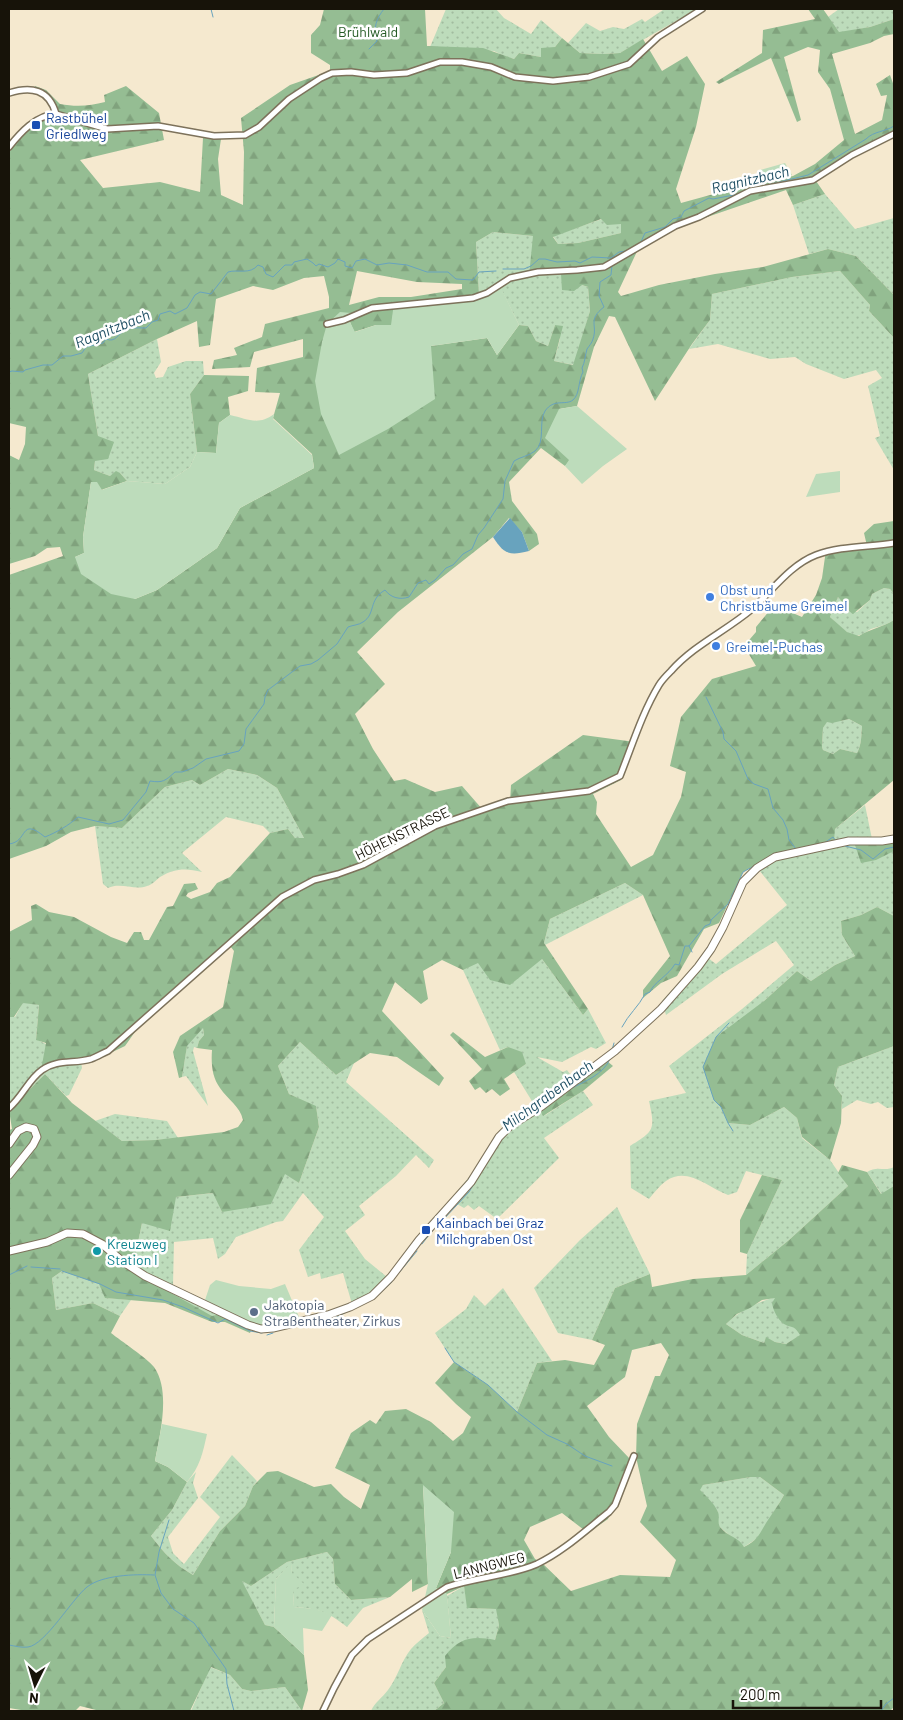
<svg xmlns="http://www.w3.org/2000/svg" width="903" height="1720" viewBox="0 0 903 1720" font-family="Barlow,sans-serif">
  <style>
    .grass { fill: url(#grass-dots) }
    .forest { fill: url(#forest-firs); fill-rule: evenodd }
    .garden { fill: #bddcbb }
    .water { fill: #68a3be }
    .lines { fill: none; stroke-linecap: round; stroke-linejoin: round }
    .stream { stroke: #68a3be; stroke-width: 1 }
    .minor-casing { stroke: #7d725b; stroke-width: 8 }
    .secondary-casing { stroke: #7d725b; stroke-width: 9 }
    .minor { stroke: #fff; stroke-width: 5 }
    .secondary { stroke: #fff; stroke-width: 7 }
    .transit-dot { fill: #1a4fb4; stroke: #fff; stroke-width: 2 }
    .shop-dot { fill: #3f7fe0; stroke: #fff; stroke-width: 2 }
    .culture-dot { fill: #0f9aa8; stroke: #fff; stroke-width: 2 }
    .service-dot { fill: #5c6f8a; stroke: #fff; stroke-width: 2 }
    .labels { text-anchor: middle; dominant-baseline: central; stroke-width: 5; stroke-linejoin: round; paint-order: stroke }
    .park-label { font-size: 14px; fill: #255b25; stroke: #fff }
    .transit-label { font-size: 14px; fill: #164399; stroke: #fff; text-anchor: start }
    .shop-label { font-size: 14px; fill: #366cbe; stroke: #fff; text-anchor: start }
    .street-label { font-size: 14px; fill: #171309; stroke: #fff }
    .culture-label { font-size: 14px; fill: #0d838f; stroke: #fff; text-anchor: start }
    .service-label { font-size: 14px; fill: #4e5e75; stroke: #fff; text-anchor: start }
    .water-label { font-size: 15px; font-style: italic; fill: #1e4e63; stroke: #fff }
  </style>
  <defs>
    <pattern id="grass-dots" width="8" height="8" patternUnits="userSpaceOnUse" patternTransform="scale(1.25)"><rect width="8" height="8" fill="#bddcbb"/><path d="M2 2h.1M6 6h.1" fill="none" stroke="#a2bc9f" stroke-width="1.8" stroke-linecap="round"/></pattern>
    <pattern id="forest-firs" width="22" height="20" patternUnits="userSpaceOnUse" patternTransform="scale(1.25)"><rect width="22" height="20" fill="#95bd93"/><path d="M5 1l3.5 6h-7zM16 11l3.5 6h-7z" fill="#80a27d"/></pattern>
  </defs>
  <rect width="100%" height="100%" fill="#f5e9cf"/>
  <g class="grass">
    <path d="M446,9H496L504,18L531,34L541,20L562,38L555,47L541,57L519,53L514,59L504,56L494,51L430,47Z"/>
    <path d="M662,9H697L620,53L603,54L580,53L568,43L586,23L600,31L613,27L624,29L642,19L645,22L663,10Z"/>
    <path d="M839,9H894V19L870,27L839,33L828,17Z"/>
    <path d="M825,194L855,229L894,218V295L856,256L828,249L809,254L793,205Z"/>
    <path d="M602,219L621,224V233L578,243L558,244L553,236Z"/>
    <path d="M493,232L533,236C549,256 561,280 588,287L590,311L574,365L554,361L560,339L555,325L548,346L536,341L528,326L519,325L498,283L479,294L476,242Z"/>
    <path d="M840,271L870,305L869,311L894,338V470L875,438L880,436L868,386L882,378L876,370L844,379L806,364L795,357L770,359L718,344L689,349L710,320L712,294L792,277Z"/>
    <path d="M157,339L161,362L154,373L156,378L163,377L168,367L186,361H203L204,375L190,394L197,452L190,467L165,484L127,481L120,473L110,476L94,470L98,436L88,374Z"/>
    <path d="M884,588L890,589L894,594V620C887,625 880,626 871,629C867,631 864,634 860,635C850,639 837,623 830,617L838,597L844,602L848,611L857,612L870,600L872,594Z"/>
    <path d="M849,719L862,726C861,736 862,743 857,753L840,749L833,754L823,750L822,747L823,728L827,721H840Z"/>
    <path d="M228,769L257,775L277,788L304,838H295L288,829L270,833L263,826L226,817L182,853L202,872C186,868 175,868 160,877C156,880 152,885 147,886C135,891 121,882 108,888L103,884L95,826L122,828L165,787L192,780L200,785Z"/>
    <path d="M865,805L872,839L892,851H894V916L877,907L861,915L841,921L842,935L855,956L835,965L811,981L797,971L764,1001L714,1100L721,1107L728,1123L750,1125L784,1107L797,1118L802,1138L830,1160L848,1186L789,1240L746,1275L747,1254L782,1180L746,1171L737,1192L728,1195C708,1188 688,1166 666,1181C659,1186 654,1193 649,1199L631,1188L630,1146C655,1131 655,1129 649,1101L686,1093L669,1066L742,1009L794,965L776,941L722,974L666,1015L662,1001L704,955L716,964L787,905L755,865L835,829Z"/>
    <path d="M625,883L643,895L545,945L544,943L550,919Z"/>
    <path d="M542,959L583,1015L588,1009L606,1043L596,1049L591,1047L562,1062L537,1057L563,1072L567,1070L576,1082L544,1116L583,1091L593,1105L544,1138L559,1158L497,1219L479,1206L474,1210L468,1205L464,1208L450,1200L480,1164L496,1135L535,1106L514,1072L526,1064L508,1047L500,1050L463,970L478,962Z"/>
    <path d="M23,1002L39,1005L36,1039L81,1062L82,1068L69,1095L66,1096L45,1074L9,1110V1017H15Z"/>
    <path d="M203,1027L204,1035L199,1041L197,1048L194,1047L193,1051L208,1106L186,1076L182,1077L187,1045Z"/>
    <path d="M300,1042L336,1075L354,1063L346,1082L434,1160L429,1168L416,1155L396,1176L359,1206L365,1215L345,1231L365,1259L387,1277L371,1292L352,1304L343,1273L321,1279L320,1273L308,1277L299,1250L324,1217L303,1193L283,1221L276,1222L236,1237L225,1254L218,1259L213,1238L174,1242L173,1285L205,1300L210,1307L220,1314L212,1317L132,1271L142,1223L176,1197L214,1193L222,1212L285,1173L299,1183L319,1127L316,1107L289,1094L278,1066Z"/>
    <path d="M894,1046V1107L887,1108L878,1102L871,1104L857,1100L842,1109V1096L834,1085L838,1067Z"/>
    <path d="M115,1114L167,1121L178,1138L155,1140L122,1141L95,1121Z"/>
    <path d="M894,1167V1186L882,1195L867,1172C877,1165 885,1172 894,1167Z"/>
    <path d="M617,1207L650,1274L615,1288L592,1340L558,1333L534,1288L580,1240Z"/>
    <path d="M62,1271L100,1284L106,1298L131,1300L120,1316L93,1303L56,1310L52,1278Z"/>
    <path d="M503,1288L552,1361L537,1363L517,1412L488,1385L454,1362L435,1333L466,1309L474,1295L485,1306Z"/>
    <path d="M776,1297L801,1335L786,1344L775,1342L766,1338L764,1343L742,1335L726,1324C740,1310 758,1302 776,1297Z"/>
    <path d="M232,1455L257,1481L253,1486L245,1506L220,1531L193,1575C174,1564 164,1553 151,1536L172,1510L187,1482L196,1472L193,1483L198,1498L168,1537L173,1553L184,1564L220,1517L200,1497Z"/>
    <path d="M751,1477H760L784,1495L759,1537L744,1547L722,1529L718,1525V1512L699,1490L703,1485Z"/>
    <path d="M327,1552L333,1559L335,1584L351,1600L390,1597L363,1608L347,1627C328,1612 319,1609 294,1607L291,1564L276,1579L274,1627L265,1625L241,1580L251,1586L287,1562Z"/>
    <path d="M464,1586L468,1608L497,1609L499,1625L495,1640L446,1667L434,1683L444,1703L434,1711H371C375,1702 382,1698 388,1690C398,1677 401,1661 411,1649C416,1643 423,1638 429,1633L422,1610L440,1636L451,1638L447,1596Z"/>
    <path d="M210,1667L230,1675L242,1689L251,1691L285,1687L302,1711H191Z"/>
  </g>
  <g class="forest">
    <path d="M324,9H425L427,46L483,48L514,59L519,53L541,57V48L555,47L562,38L580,53L603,54L620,53L643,39L662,71L687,56L705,84L696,127L676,189L681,203L743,186L764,183L793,176L815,164L844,140L830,89L818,72L820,50L808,47L784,57L801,120L797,122L771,58L719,84L716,82L762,53L763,30L815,19L808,9H823L839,32L870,27L894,19V34L884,36L870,43L832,54L855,134L882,120L887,95L881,96L876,84L890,75L894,86V137L850,159L816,181L825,194L793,205L786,190L681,226L640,245L618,292L621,296L659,285L715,274L763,267L828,249L856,256L894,295V338L869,311L870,305L840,271L792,277L712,294L710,320L692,344L655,401L615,317L609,316L594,347L577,406L559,409L570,460L565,466L541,448L509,482L512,501L537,534L539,544L529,551L522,532L509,518L493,537L398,612L357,652L385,684L355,714L373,749L394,781L405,779L435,792L462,786L483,810L497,808L510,803L511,785L583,735L635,742L621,780L593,794L597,802L596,814L631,867L653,855L681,797L686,772L670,766L681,717L712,679L756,666L744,646L756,632V627L774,605L802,617L816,595L822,578L826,550L867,546L864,533L874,524L894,521V594L890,589L884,588L872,594L870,600L853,614C846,610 844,603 838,597L830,617L847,632L859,636C870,629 883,627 894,620V780L835,829L834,841L775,854L743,872L719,923L704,929L677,976L661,983L643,998V990L670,956L643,895L625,883L550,919L544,943L588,1009L583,1015L542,959L510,985L490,980L478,963L463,970L442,960L423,971L428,999L421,1004L395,982L382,1011L444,1078L439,1086L397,1057L370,1053L336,1075L300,1042L278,1066L289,1094L316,1106L319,1127L299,1183L285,1174L271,1204L222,1212L213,1193L176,1197L170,1231L142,1223L132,1271L212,1316L220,1314L251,1330L250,1333L225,1322H212L165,1303L105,1298L99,1284L62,1271L52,1278L56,1310L93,1303L120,1316L111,1333C121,1341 147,1358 154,1367C171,1391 160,1434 155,1461L168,1467L187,1482L172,1510L151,1536C164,1553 174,1564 193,1575L220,1531L245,1506L253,1486L267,1472L278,1471L314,1487L331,1484L344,1497L361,1509L370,1485L335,1468L351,1433L370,1420L376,1424L385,1411L406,1409L431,1422L453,1441L463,1433L471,1417L456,1404L435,1383L454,1362L488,1385L517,1412L537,1363L565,1360L594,1365L605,1345L592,1340L615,1288L650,1274L652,1287L693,1279L746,1275L789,1240L848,1186L838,1173L842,1165L867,1172L881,1194L894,1186V1707L890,1711H434L444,1703L434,1683L446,1667L445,1656C460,1637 473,1636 495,1640L499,1625L496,1609L467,1608L464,1586L447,1594L436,1588L451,1552L423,1486L428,1584L412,1592V1579L390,1597L351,1600L335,1584L333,1559L327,1552L287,1562L251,1586L242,1581L265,1625L274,1627L304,1655L308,1690L302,1711L285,1687L251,1691L242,1689L230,1675L211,1667L190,1711H100L80,1706L75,1711H27L9,1708V1130L12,1129L9,1110L45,1074L72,1103L122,1141L155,1140L224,1132L238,1127L243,1120C240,1106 228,1100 220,1088C212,1077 211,1064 212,1050L197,1048L199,1041L204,1035L203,1028L187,1046L182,1077L179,1078L173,1052L180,1036L223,1007L234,951L227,942L149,1012L125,1046L100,1058L41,1070L46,1043L36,1040L39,1005L23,1003L14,1017H9V932L32,920L31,906L36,904L49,912L74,917L111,937L127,943L134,932H141L144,940H149L167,907L173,906L184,884L195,883L198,889L188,893L186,896L191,899L210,892L217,883L230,877L270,833L288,829L295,838H304L277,788L257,775L228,769L200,785L192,780L165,787L122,828L95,826L71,832L46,846L9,859V575L63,556L60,547L47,548L35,556L9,564V455L19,460L25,444L26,427L9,423V151L26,132L42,121L60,113L42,96L34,93L35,86L46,90L60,104C76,107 90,106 105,102L104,95L126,86L159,113L164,140L80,160L103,188L160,182L200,192L203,138L221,139L218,159L221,195L243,205L244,152L241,118L290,85L330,71V65L311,53V35L320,25ZM601,219L607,225L621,224V233L578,243L558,244L553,237ZM493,232L533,236L529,276L561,274L562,290L574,291L582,285L588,287L590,311L573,365L554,361L563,326L555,325L548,346L536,341L528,326L519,325L497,355L487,338L431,346L322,342L351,313L350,322L354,332L376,325H392L394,303L479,294L476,242ZM357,271L417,282L462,284V289L411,297H379L349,305ZM324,276L329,297V308L265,324L262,337L234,348L237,355L214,360L212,369L250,367L254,352L303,339V357L257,368L255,392L280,393L273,418L312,454L314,468L240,508L217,548L157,590L135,599L75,557L84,553L83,537L91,482L101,490L127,481L120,473L116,471L110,476L94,470L95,461L108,459L114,442L98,436L88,374L157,339L197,321L199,347L210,345L216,299L253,286L273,290L304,278ZM849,719L862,726C861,736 862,743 857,753L840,749L833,754L823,750L822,747L823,728L827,722L832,723ZM775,1298L772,1303C773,1310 778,1320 784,1324C793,1329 793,1324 800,1335L786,1344L775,1342L766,1337L764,1343L742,1335L726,1324L737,1314L750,1308L762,1300ZM661,1343L669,1355L660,1376H655L637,1424L636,1457L647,1506L640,1522L676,1560L670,1577L620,1575L571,1591L541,1562L535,1559L524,1540L530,1527L562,1513L588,1533L608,1519L630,1459L609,1437L587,1406L625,1377L632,1350ZM751,1477H760L784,1495C779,1504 774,1511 768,1520C760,1532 759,1540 744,1547C740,1538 727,1536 720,1527C717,1522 720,1517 718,1512C714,1503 706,1496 700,1490L703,1485Z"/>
    <path d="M204,375L249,376L248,391L228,397L230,415L219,423L216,453L197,452L190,394Z"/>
    <path d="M894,837V851L876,860L861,863L853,839H872Z"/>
    <path d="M877,907L894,916V1046L838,1067L834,1085L842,1096L841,1123L830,1160L802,1137L797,1118L784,1107L750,1125L728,1123L721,1107L714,1100L703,1067L716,1037L764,1001L797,971L811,981L835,965L855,956L842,935L841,921L861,915Z"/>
    <path d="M453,1032L485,1057L508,1047L522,1052L526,1064L504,1079L510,1089L500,1096L492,1089L486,1093L480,1087L475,1090L469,1081L482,1069L450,1035Z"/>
    <path d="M607,1061L613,1066L583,1091L543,1116L540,1109Z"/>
    <path d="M762,1175L782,1180L747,1254L740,1252V1220Z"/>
  </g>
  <g class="garden">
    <path d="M785,163L792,175L764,182L760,170Z"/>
    <path d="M498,282L519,325L497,355L487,338L431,346L435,399L388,429L339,455L321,414L315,381L322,342L327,324L340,312L351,313L350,322L355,332L376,325H391L394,303L479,294L487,291Z"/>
    <path d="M577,406L627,449L603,466L582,484L565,466L569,460L545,438L559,409Z"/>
    <path d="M274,414L273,419L312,455L314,468L240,508L217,548L157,590L135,599L111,594L81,574L75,557L84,553L83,537L91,482H97L102,490L127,481L165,484L190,467L197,452L216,453L219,423L230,415C248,419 258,426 274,414Z"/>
    <path d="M840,471V492L806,497L816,474Z"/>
    <path d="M216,1280L239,1286L271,1289L285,1284L302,1324L261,1329L210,1307L205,1300L210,1285Z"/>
    <path d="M162,1424L207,1434C203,1452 200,1467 187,1482L168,1467L155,1461Z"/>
    <path d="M423,1485L454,1512L451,1552L436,1588L447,1594L451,1638L440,1636L422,1610L428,1584Z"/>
    <path d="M291,1563L292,1573L304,1584L293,1590L294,1607L315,1609L332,1615L322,1631L303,1628L304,1655L274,1627L276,1579Z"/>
  </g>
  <path class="water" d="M510,518L522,532L529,551C509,556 504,554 493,537Z"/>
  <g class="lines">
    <g class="stream">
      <path d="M211,9L213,17"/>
      <path d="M369,49L377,41C373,28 376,19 384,9"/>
      <path d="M755,188L808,175L866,139C874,131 885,132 894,126"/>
      <path d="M640,244L645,233L665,227L673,219L681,217L684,211L709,198L713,199L739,194"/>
      <path d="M503,269H524L531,266L539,259H545L557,262L575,261L580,263L592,257L611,258L619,252L626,251"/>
      <path d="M9,372L12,371L23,372L25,370L43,365H52L63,356H71L82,353L86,347L103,343L106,339C116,343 117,334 126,330C133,327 139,328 146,328L152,322L158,320L160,314L170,311L175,314L187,308L195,295L200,292L211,294L228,272C238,269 250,275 258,265L263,267L266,274L273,277L285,265H292L294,262L307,259L313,263L316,266L319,264L328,267L335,263L338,259L345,262V266L352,268L356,261L365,259L377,265L389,263L407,265L427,272H448L456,279L473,280L479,272L496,271"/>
      <path d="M706,697L723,732L724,739L736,751L748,779L754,784L768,789L773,808L783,820L787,829L789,840L796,849"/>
      <path d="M9,844C29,842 19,816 45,837C57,832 68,826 78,817L109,824L123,820L146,792L150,781C163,783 165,781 175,772H182L193,768L206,759L239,751L244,744L246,729L264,704L265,697L268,690L300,666L311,664L318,660L337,644L348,627C353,625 359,625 363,622C376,614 368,600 385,590C391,598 400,600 409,597L418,583L426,580L429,584L435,580L446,568L453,565L463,554L472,549L478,535L484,528L503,499L505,481L514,461C520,457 529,456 535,451C546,442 538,422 545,411C554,398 565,406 573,400C580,394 578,381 583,372L582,368C585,362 585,356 587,349C589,346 592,343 593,339C598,325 587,320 604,307L599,296L600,282L611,275L612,265"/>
      <path d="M814,845L824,843L833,837L836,841"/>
      <path d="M845,846L861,850L873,859L885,849L894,847"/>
      <path d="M689,946L692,952"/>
      <path d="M729,1023L716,1037L703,1067L714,1100L721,1107L728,1123L733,1131"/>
      <path d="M622,1027C628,1015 639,1006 645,994L650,992C653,983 669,975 675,964L679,965L685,946H689L705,926L710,924L711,920L728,904L743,872L754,866"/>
      <path d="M612,1050L614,1043"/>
      <path d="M570,1089C584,1082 604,1074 610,1059"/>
      <path d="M443,1220L469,1192L501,1140L511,1130L543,1109"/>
      <path d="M422,1244L437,1225"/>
      <path d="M31,1267L60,1269"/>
      <path d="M62,1271L100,1284L116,1292L163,1300L183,1307L218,1323L225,1319L250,1331L262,1333"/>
      <path d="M398,1274L417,1251"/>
      <path d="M9,1275L27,1266"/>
      <path d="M378,1295L392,1282"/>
      <path d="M310,1323L328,1321L351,1310"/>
      <path d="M267,1335L273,1333"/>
      <path d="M445,1348L454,1362L488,1385L517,1412L547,1435L567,1444L585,1456L612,1466"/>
      <path d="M169,1520L159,1552L155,1575L161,1593L173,1609L194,1623L226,1669L227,1684L234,1711"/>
      <path d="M9,1645C15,1646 22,1648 28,1647C45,1645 72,1599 87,1587C102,1575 135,1574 154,1575"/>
      <path d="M881,1711L886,1704L894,1698"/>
    </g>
    <defs>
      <g id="minor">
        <path d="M9,93C31,86 49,89 56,114"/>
        <path d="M9,147C20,133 36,115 56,114L107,129L158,126L214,136L245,135L259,127L289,99L321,78L332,73L351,72L374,75L407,73L440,62H462L491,67L515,77L553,81L589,77L629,64L658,37L702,9"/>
        <path d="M327,324L344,320L372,308L473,298L487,293L510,278L538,272L577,270L604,267L675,226L699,217L750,191L813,180L852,155L894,134"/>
        <path d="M9,1108C23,1096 28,1080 42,1070C57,1059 74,1064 91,1059C97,1057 103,1053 108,1051L282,897L314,880L338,874L363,865L435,826L508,801L589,791L620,776C632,746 642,713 659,685C662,680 667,675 671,671C694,645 726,631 752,609C772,591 790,565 816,555C840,546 869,547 894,543"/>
        <path d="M323,1711L334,1688L352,1655L368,1639L447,1587C476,1577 510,1576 537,1564C564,1551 586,1530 609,1512L615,1505L634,1456"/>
      </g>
      <g id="secondary">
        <path d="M9,1144L18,1131L26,1127L34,1129L37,1137L33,1145L9,1175"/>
        <path d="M9,1251L47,1242L67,1233L83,1234L102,1244L122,1261L145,1276L248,1325L261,1329L273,1328L328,1315L350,1307L372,1296L391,1277L419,1240L471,1182L499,1137L510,1126L542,1106L615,1051L661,1009L698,967L711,949L723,927L743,882L757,868L775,857L821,847L849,841H882L894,839"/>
      </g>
    </defs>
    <use href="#minor" class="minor-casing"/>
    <use href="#secondary" class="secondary-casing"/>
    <use href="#minor" class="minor"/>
    <use href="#secondary" class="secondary"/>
  </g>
  <g class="transit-dot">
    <rect x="31" y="120" width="10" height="10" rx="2.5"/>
    <rect x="421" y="1225" width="10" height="10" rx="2.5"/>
  </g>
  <g class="shop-dot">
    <circle cx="710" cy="597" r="5"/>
    <circle cx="716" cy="646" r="5"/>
  </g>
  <circle class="culture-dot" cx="97" cy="1251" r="5"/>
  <circle class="service-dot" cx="254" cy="1312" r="5"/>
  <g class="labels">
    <g class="park-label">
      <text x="368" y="31">Brühlwald</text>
    </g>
    <g class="transit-label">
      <text x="46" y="117">Rastbühel<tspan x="46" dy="16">Griedlweg</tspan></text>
      <text x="436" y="1222">Kainbach bei Graz<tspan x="436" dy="16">Milchgraben Ost</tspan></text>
    </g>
    <g class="shop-label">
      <text x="720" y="589">Obst und<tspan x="720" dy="16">Christbäume Greimel</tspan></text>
      <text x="726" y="646">Greimel-Puchas</text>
    </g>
    <g class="street-label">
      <text transform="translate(402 833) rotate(-26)">HÖHENSTRASSE</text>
      <text transform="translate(489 1565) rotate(-14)">LANNGWEG</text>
    </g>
    <g class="culture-label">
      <text x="107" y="1243">Kreuzweg<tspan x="107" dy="16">Station I</tspan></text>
    </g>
    <g class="service-label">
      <text x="264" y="1304">Jakotopia<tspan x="264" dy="16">Straßentheater, Zirkus</tspan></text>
    </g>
    <g class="water-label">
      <text transform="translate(750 179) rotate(-13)">Ragnitzbach</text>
      <text transform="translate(112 328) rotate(-22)">Ragnitzbach</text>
      <text transform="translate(547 1095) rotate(-36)">Milchgrabenbach</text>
    </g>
  </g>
  <rect width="903" height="1720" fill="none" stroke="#171309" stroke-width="20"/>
  <g transform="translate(35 1685) rotate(185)" stroke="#ffffff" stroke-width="4" paint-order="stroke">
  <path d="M0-4L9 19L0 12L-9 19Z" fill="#171309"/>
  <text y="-8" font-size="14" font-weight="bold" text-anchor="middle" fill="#171309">N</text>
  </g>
  <path d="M733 1700v8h148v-8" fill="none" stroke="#171309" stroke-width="2.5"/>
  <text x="740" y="1700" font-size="15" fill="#171309" stroke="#ffffff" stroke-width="4" paint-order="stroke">200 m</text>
</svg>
